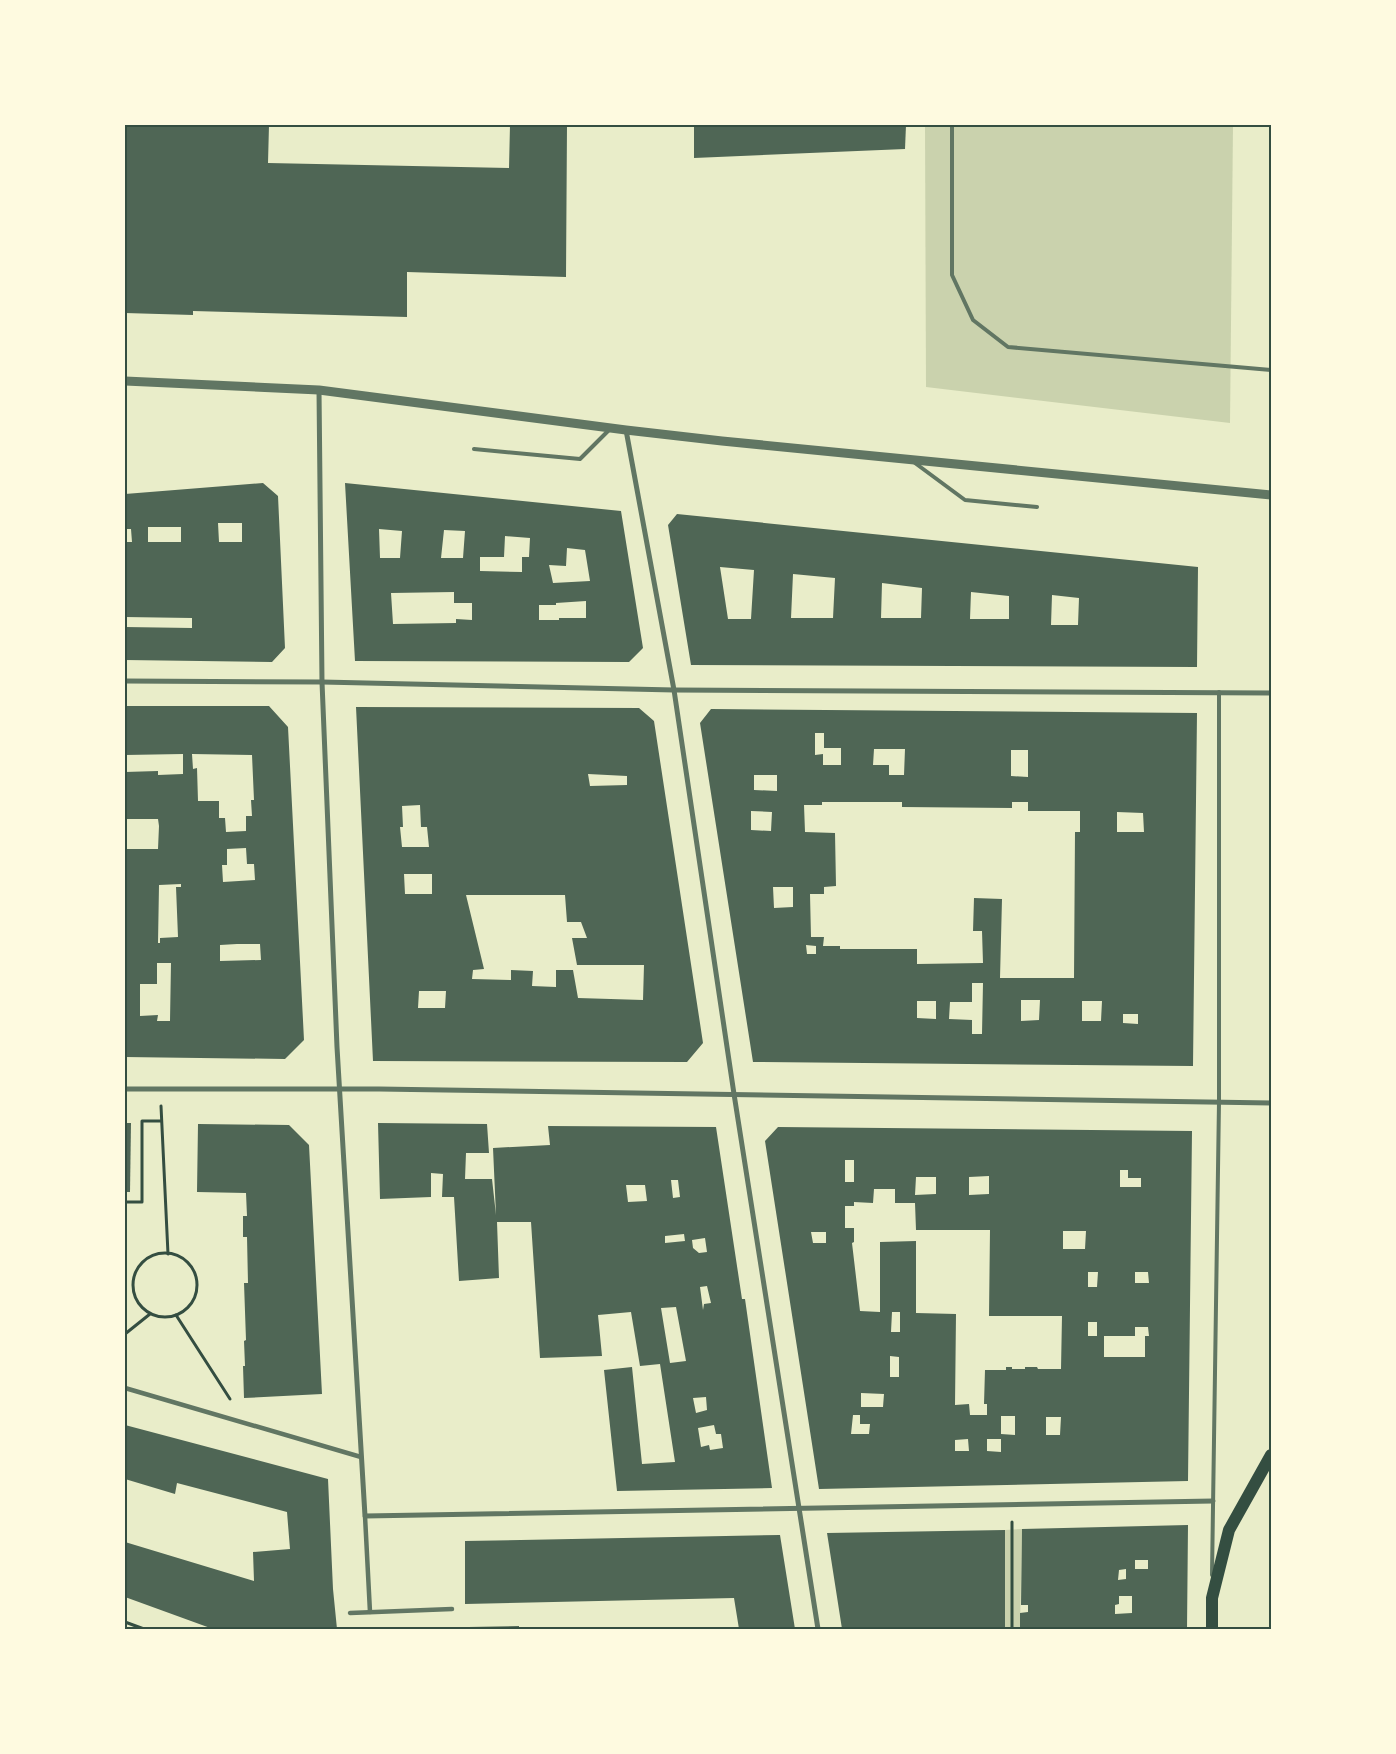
<svg xmlns="http://www.w3.org/2000/svg" width="1396" height="1754" viewBox="0 0 1396 1754" font-family="'Open Sans',sans-serif">
  <style>
    .green { fill: #cad2ad }
    .building { fill: #4f6655; fill-rule: evenodd }
    .lines { fill: none; stroke-linecap: round; stroke-linejoin: round }
    .path { stroke: #344e41; stroke-width: 3 }
    .service { stroke: #617663; stroke-width: 4 }
    .pedestrian { stroke: #617663; stroke-width: 4.5 }
    .minor { stroke: #617663; stroke-width: 5 }
    .tertiary { stroke: #617663; stroke-width: 9 }
    .primary { stroke: #344e41; stroke-width: 12 }
    .neatline { fill: none; stroke: #344e41; stroke-width: 2 }
  </style>
  <rect width="100%" height="100%" fill="#e9edc9"/>
  <g class="green">
    <path d="M925,125H1233L1230,423L926,387Z"/>
    <path d="M1022,1529L1020,1629H937L1005,1627V1530Z"/>
  </g>
  <g class="building">
    <path d="M125,125H269L268,163L509,168L510,125H567L566,277L407,272V317L193,311V315L125,313Z"/>
    <path d="M694,125H906L905,149L694,158Z"/>
    <path d="M263,483L278,496L285,648L272,662L125,660V627L192,628V618L125,617V542H132L131,529H125V494ZM218,523H242V542H219ZM148,527H181V542H148Z"/>
    <path d="M345,483L621,511L643,648L629,662L355,661ZM379,529L402,531L400,558H380ZM444,530L465,531L463,558H441ZM505,536L530,538L529,557H522V572L480,571V557H504ZM567,548L585,550L590,581L553,583L549,565L566,566ZM454,592V603H472V620L456,619V623L393,624L391,593ZM586,601V618H559V620H539V605H556V603Z"/>
    <path d="M677,514L1198,567L1197,667L691,665L668,525ZM720,567L754,570L751,619H728ZM793,574L835,578L833,618H791ZM882,583L922,588L921,618H881ZM971,592L1009,596V619H970ZM1052,595L1079,598L1078,625H1051Z"/>
    <path d="M125,706H269L288,727L304,1040L285,1059L125,1057V849H158L159,826L158,819H125V772L158,771V775L183,774V754L125,755ZM192,754L252,755L254,800H251L252,816H246V831L226,832L225,818H219V801H198L197,768L193,769ZM246,848L247,864H254L255,880L223,882L222,865H227V849ZM181,884V887H176L178,937L160,938V943H158L159,885ZM237,944H260L261,960L220,961V945ZM157,963H171L170,1021H157L158,1015L140,1016V984H157Z"/>
    <path d="M356,707L639,708L654,721L703,1043L687,1062L373,1061ZM588,774L627,776V785L590,786ZM420,805L421,827H427L429,847H402L400,827H403L402,806ZM404,874H432V894H405ZM466,895H565L567,922H581L587,938H572L577,965H644L643,1000L578,998L573,970H556V987L532,986L533,971L511,970V980L472,979L473,970L484,969ZM419,991H446L445,1008H418Z"/>
    <path d="M711,709L1197,713L1193,1066L753,1062L700,723ZM815,733H824V748H841V765H823V754L815,755ZM874,749H905L904,775H889V765H873ZM1011,750H1028V777L1011,776ZM754,775H777V791L754,790ZM822,802H902V807L1012,808V802H1028V811H1080V832H1075L1074,978H1000L1002,899L974,898L973,931H982L983,963L917,964V949H840V946H823L824,937H811L810,894H824V887L836,886L835,833L805,832L804,805H822ZM751,811L772,812L771,831L751,830ZM1117,812L1143,813L1144,832H1117ZM773,887H793V907L774,908ZM806,945L816,946V954H807ZM972,983H983L982,1034H972V1020L949,1019L950,1002H972ZM1021,1000H1040L1039,1020L1021,1021ZM917,1001H936V1019L917,1018ZM1082,1001H1102L1101,1021H1082ZM1123,1014H1138V1024L1123,1023Z"/>
    <path d="M125,1123H131L130,1192H125Z"/>
    <path d="M378,1123L487,1124L489,1153H466L465,1179H492L496,1215L493,1148L550,1145L548,1126L716,1127L742,1299H745L772,1488L617,1491L604,1370L632,1367L642,1464L675,1462L660,1364L640,1366L631,1312L598,1315L602,1356L540,1358L531,1222H497L499,1278L459,1281L454,1197H442L443,1174L431,1173V1197L380,1199ZM671,1180H678L680,1197L673,1198ZM626,1185H645L647,1201L628,1202ZM684,1234L685,1241L665,1243V1236ZM705,1238L707,1252L699,1253L693,1248L692,1240ZM707,1286L711,1303L704,1304L703,1310L700,1287ZM676,1307L686,1361L670,1363L661,1308ZM706,1397L707,1410L696,1413L693,1398ZM714,1425L716,1434H721L723,1448L710,1450L709,1445L701,1447L698,1428Z"/>
    <path d="M198,1124L289,1125L309,1145L322,1394L244,1398L243,1366H245L244,1341L246,1340L244,1283H248L247,1237H243V1216H247L246,1193L197,1192Z"/>
    <path d="M778,1127L1192,1131L1188,1481L819,1489L765,1141ZM845,1160H854V1182H845ZM1120,1170H1128V1178H1141V1187H1120ZM989,1176V1194L969,1195V1177ZM916,1177H936V1194L915,1195ZM874,1189H895V1203H915L916,1230H990L989,1316H1062L1061,1369H1038L1037,1367H1025V1369H1012V1367H1006V1370H985L984,1404H987V1415H970L969,1404L955,1405L956,1314L916,1313V1241L880,1242V1312L860,1311L852,1243L854,1242V1228H845V1206H854V1202L873,1203ZM1063,1231H1086L1085,1249H1063ZM811,1232H826V1243H813ZM1088,1272H1098L1097,1287H1088ZM1135,1272H1148L1149,1283H1135ZM892,1312H900V1332H891ZM1088,1322H1097V1336H1088ZM1135,1327H1148L1149,1336H1145V1357H1104V1336H1135ZM890,1356L899,1357V1377H890ZM861,1393L884,1394L883,1407H861ZM853,1415H860V1424H870L869,1434H851ZM1001,1416H1015V1435L1001,1434ZM1046,1417H1061L1060,1435H1046ZM968,1439L969,1451H955V1440ZM987,1439H1001V1452L987,1451Z"/>
    <path d="M125,1425L328,1479L333,1589L337,1629H213L125,1597V1542L254,1581L253,1552L290,1549L287,1512L177,1483L175,1494L125,1479Z"/>
    <path d="M1188,1525L1187,1629H1020V1613L1028,1612V1605H1021L1022,1529ZM1135,1560H1148V1569H1135ZM1126,1569V1579L1118,1580L1119,1570ZM1119,1596H1132V1613L1115,1614V1605L1119,1604Z"/>
    <path d="M1005,1530V1627L842,1629L827,1533Z"/>
    <path d="M780,1535L795,1629H739L734,1598L465,1604V1541Z"/>
    <path d="M519,1626V1629H468V1627Z"/>
  </g>
  <g class="lines">
    <g class="path">
      <path d="M161,1106L168,1254"/>
      <path d="M125,1202H142V1121H161"/>
      <circle cx="165" cy="1285" r="32"/>
      <path d="M176,1315L230,1399"/>
      <path d="M125,1334L150,1314"/>
      <path d="M125,1622L144,1629"/>
      <path d="M1012,1629V1522"/>
    </g>
    <g class="service">
      <path d="M952,125V275L973,320L1008,347L1271,370"/>
      <path d="M474,449L580,459L611,428"/>
      <path d="M915,463L965,500L1037,507"/>
      <path d="M1212,1575L1219,1102V692"/>
    </g>
    <g class="pedestrian">
      <path d="M125,1388L361,1457"/>
      <path d="M365,1516L370,1612"/>
      <path d="M350,1613L452,1609"/>
    </g>
    <g class="minor">
      <path d="M319,390L322,682L337,1047L365,1516L1213,1501"/>
      <path d="M626,430L674,690L734,1094L818,1629"/>
      <path d="M125,681L322,682L674,690L1271,693"/>
      <path d="M125,1089H379L1271,1103"/>
    </g>
    <path class="tertiary" d="M125,381L319,390L626,430L722,441L1271,495"/>
    <path class="primary" d="M1212,1629V1598L1229,1530L1271,1455"/>
  </g>
  <rect width="1396" height="1754" fill="none" stroke="#fefae0" stroke-width="252"/>
  <rect x="126" y="126" width="1144" height="1502" class="neatline"/>
</svg>
